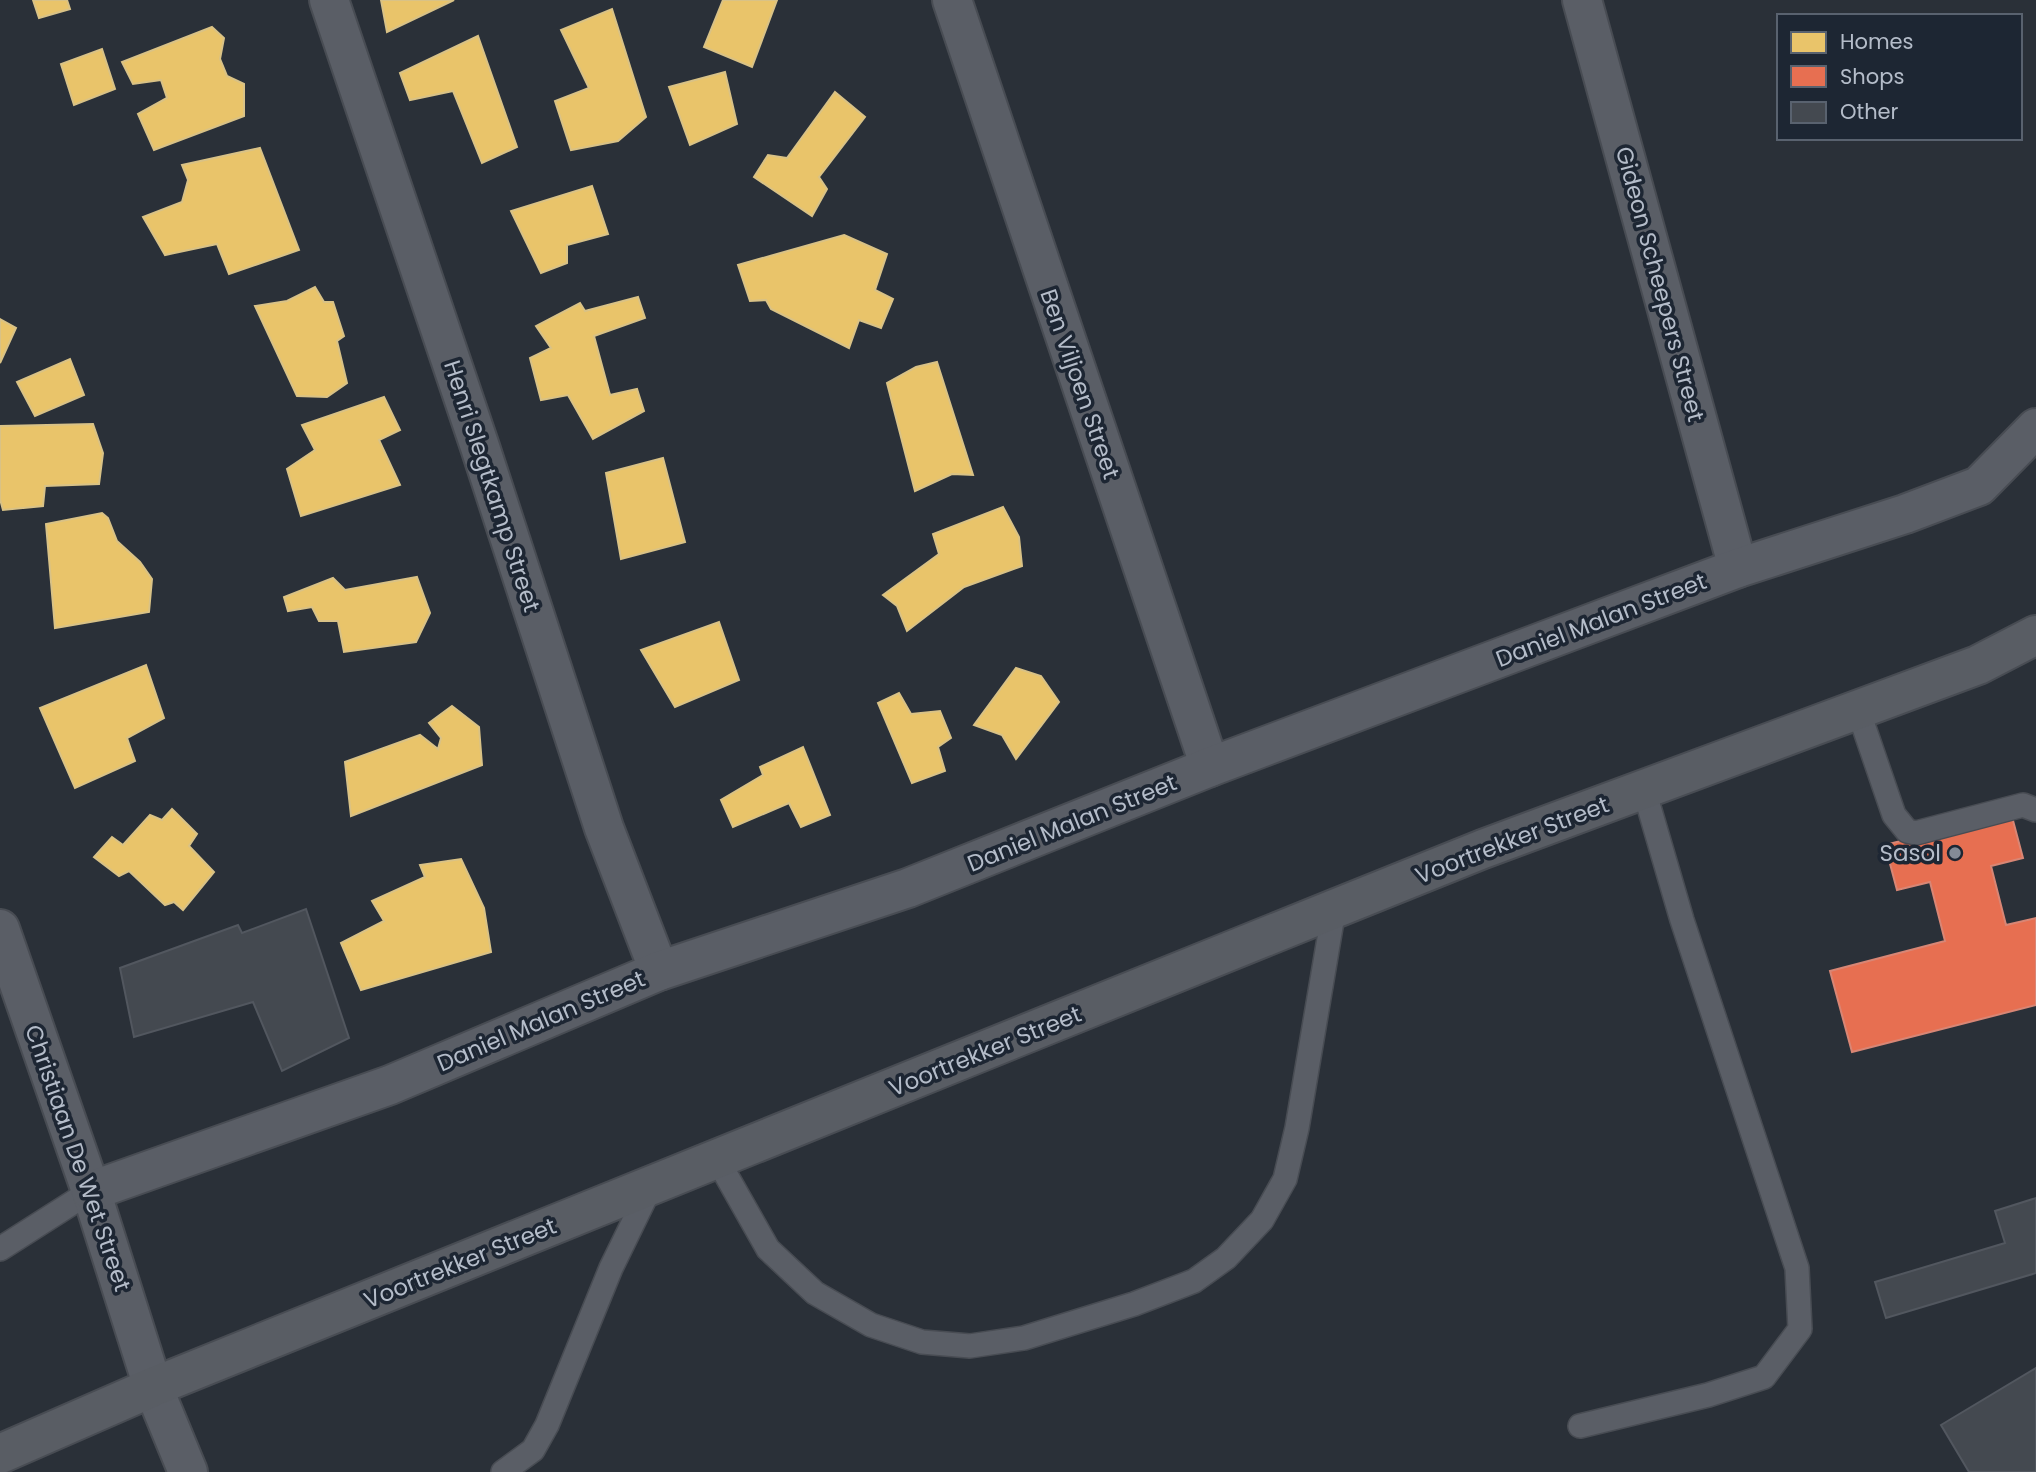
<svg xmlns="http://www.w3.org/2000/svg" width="2036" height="1472" viewBox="0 0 2036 1472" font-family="Poppins,sans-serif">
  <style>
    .homes { fill: #e9c46a; stroke: #d9c286; stroke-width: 2 }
    .shops { fill: #e76f51; stroke: #d88675; stroke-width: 2 }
    .building { fill: #444950; stroke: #52575f; stroke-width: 2 }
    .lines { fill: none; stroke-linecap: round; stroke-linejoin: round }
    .service-casing { stroke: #484c53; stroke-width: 26 }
    .minor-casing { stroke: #484c53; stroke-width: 42 }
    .secondary-casing { stroke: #484c53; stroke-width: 42 }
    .service { stroke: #5a5e66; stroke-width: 23 }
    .minor { stroke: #5a5e66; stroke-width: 38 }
    .secondary { stroke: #595d64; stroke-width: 38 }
    .poi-dot { fill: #848b96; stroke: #1d2633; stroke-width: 2.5 }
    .labels { text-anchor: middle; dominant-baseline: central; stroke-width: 7; stroke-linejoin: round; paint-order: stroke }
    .street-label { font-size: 23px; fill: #b4bcc9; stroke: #1d2633 }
    .poi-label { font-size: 23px; fill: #b4bcc9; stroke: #1d2633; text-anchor: end }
  </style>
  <rect width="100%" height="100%" fill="#2a3038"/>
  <g class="homes">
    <path d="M33,0H67L70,9L39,18Z"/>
    <path d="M381,0H454L387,32Z"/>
    <path d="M723,0H777L752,67L704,47Z"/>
    <path d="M612,9L646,117L618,141L571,150L555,101L589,88L561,30Z"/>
    <path d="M212,27L224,38L220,59L227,76L244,84V116L154,150L138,114L167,98L161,80L133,84L122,62Z"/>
    <path d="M478,36L517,147L482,163L453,91L410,100L400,73Z"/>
    <path d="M102,49L115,89L74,105L61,64Z"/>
    <path d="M725,72L737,124L690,145L669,87Z"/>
    <path d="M835,92L865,117L819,177L827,189L812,216L754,177L768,155L787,158Z"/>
    <path d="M260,148L299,250L229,274L217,244L165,255L143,217L182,202L188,180L182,165Z"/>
    <path d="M592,186L608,234L567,245V263L541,273L511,211Z"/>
    <path d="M844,235L887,254L875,290L893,299L881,328L859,320L849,348L771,309L766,300L750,301L738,265Z"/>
    <path d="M315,287L324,302H333L344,336L337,341L347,383L327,397L297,396L255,306L287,301Z"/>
    <path d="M638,297L645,318L594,336L610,395L637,389L644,411L593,439L568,395L541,400L530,358L551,348L536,326L580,303L585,311Z"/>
    <path d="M0,319L16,328L0,363Z"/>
    <path d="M70,359L84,395L35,416L17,382Z"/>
    <path d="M937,362L973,475L952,474L915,491L887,383L916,367Z"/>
    <path d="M384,397L400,430L379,440L400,485L301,516L287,469L315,450L302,425Z"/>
    <path d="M93,424L103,453L99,484L45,486L43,506L3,510L0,499V426Z"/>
    <path d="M663,458L685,542L621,559L606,473Z"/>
    <path d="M1003,507L1019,537L1022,566L964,587L907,631L897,606L883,595L939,554L933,534Z"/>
    <path d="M102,513L108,518L117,541L140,562L152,579L149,612L55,628L46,524Z"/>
    <path d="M417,577L430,613L416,642L344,652L338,621H319L312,607L288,611L284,597L333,578L345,590Z"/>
    <path d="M719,622L739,680L675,707L641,650Z"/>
    <path d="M146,665L164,718L127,738L135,761L75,788L40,708Z"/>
    <path d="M1016,668L1041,676L1059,702L1016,759L1002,735L974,725Z"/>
    <path d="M899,693L911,714L940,711L951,738L938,747L945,771L912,783L878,703Z"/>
    <path d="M452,706L479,727L482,765L351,816L345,762L420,735L438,749L441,738L429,723Z"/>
    <path d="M803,747L830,815L801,827L789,803L733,827L721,800L763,775L760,767Z"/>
    <path d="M172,809L197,834L189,846L214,872L183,910L174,902L165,905L129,871L119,876L94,857L112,837L123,845L150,815L162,820Z"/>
    <path d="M461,859L484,908L491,952L361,990L341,943L384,921L372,901L425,877L420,865Z"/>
  </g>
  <path class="shops" d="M2011,813L2023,858L1991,866L2006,925L2036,918V1005L1852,1052L1830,971L1945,941L1930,882L1897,890L1885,845Z"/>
  <g class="building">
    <path d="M306,909L349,1038L282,1071L253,1002L134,1037L120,968L238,925L242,933Z"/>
    <path d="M2036,1198V1273L1886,1318L1875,1282L2005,1243L1995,1211Z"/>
    <path d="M2036,1368V1472H1969L1941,1425Z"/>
  </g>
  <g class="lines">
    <defs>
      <g id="service">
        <path d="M1858,710L1894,815L1907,831L1916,833L2023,805L2036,810"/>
        <path d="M717,1159L768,1249L815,1293L871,1325L922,1342L970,1346L1024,1338L1134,1304L1194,1281L1226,1258L1262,1220L1285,1179L1297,1128L1334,909"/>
        <path d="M0,1249L91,1191"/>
        <path d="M1580,1426L1708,1395L1764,1377L1800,1329L1797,1268L1682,920L1644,790"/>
        <path d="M503,1472L533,1450L547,1425L611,1268L651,1186"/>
      </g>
      <g id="minor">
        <path d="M329,0L480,447L604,828L659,971"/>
        <path d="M952,0L1210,767"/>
        <path d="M1582,0L1738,568"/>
        <path d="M0,929L91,1191L153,1387L188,1472"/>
        <path d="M91,1191L390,1085L659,971L908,888L1210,767L1738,568L1905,514L1979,486L2036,428"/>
      </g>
      <path id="secondary" d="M0,1454L153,1387L1334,909L1483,849L1978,665L2036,635"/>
    </defs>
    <use href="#service" class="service-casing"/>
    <use href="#minor" class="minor-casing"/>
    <use href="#secondary" class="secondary-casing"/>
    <use href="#service" class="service"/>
    <use href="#minor" class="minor"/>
    <use href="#secondary" class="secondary"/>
  </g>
  <circle class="poi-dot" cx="1955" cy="853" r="7"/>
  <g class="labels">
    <g class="street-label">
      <text transform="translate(1660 284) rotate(75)">Gideon Scheepers Street</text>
      <text transform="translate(1080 384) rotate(71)">Ben Viljoen Street</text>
      <text transform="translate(492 486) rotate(72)">Henri Slegtkamp Street</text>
      <text transform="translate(1601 620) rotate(-21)">Daniel Malan Street</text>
      <text transform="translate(1072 823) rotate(-22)">Daniel Malan Street</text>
      <text transform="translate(1512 840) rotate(-21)">Voortrekker Street</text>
      <text transform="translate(541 1021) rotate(-23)">Daniel Malan Street</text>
      <text transform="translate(985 1051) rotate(-22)">Voortrekker Street</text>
      <text transform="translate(78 1158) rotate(71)">Christiaan De Wet Street</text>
      <text transform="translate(460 1263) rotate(-22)">Voortrekker Street</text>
    </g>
    <g class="poi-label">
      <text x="1941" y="853">Sasol</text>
    </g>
  </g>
  <rect x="1777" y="14" width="245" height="126" fill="#1d2633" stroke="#59626f" stroke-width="2"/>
  <rect x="1791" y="32" width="35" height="21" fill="#e9c46a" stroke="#59626f" stroke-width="2"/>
  <text x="1840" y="49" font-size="21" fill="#b4bcc9">Homes</text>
  <rect x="1791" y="66" width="35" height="21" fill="#e76f51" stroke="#59626f" stroke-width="2"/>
  <text x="1840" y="84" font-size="21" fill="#b4bcc9">Shops</text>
  <rect x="1791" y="102" width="35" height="21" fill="#444950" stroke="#59626f" stroke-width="2"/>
  <text x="1840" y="119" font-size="21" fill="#b4bcc9">Other</text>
</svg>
